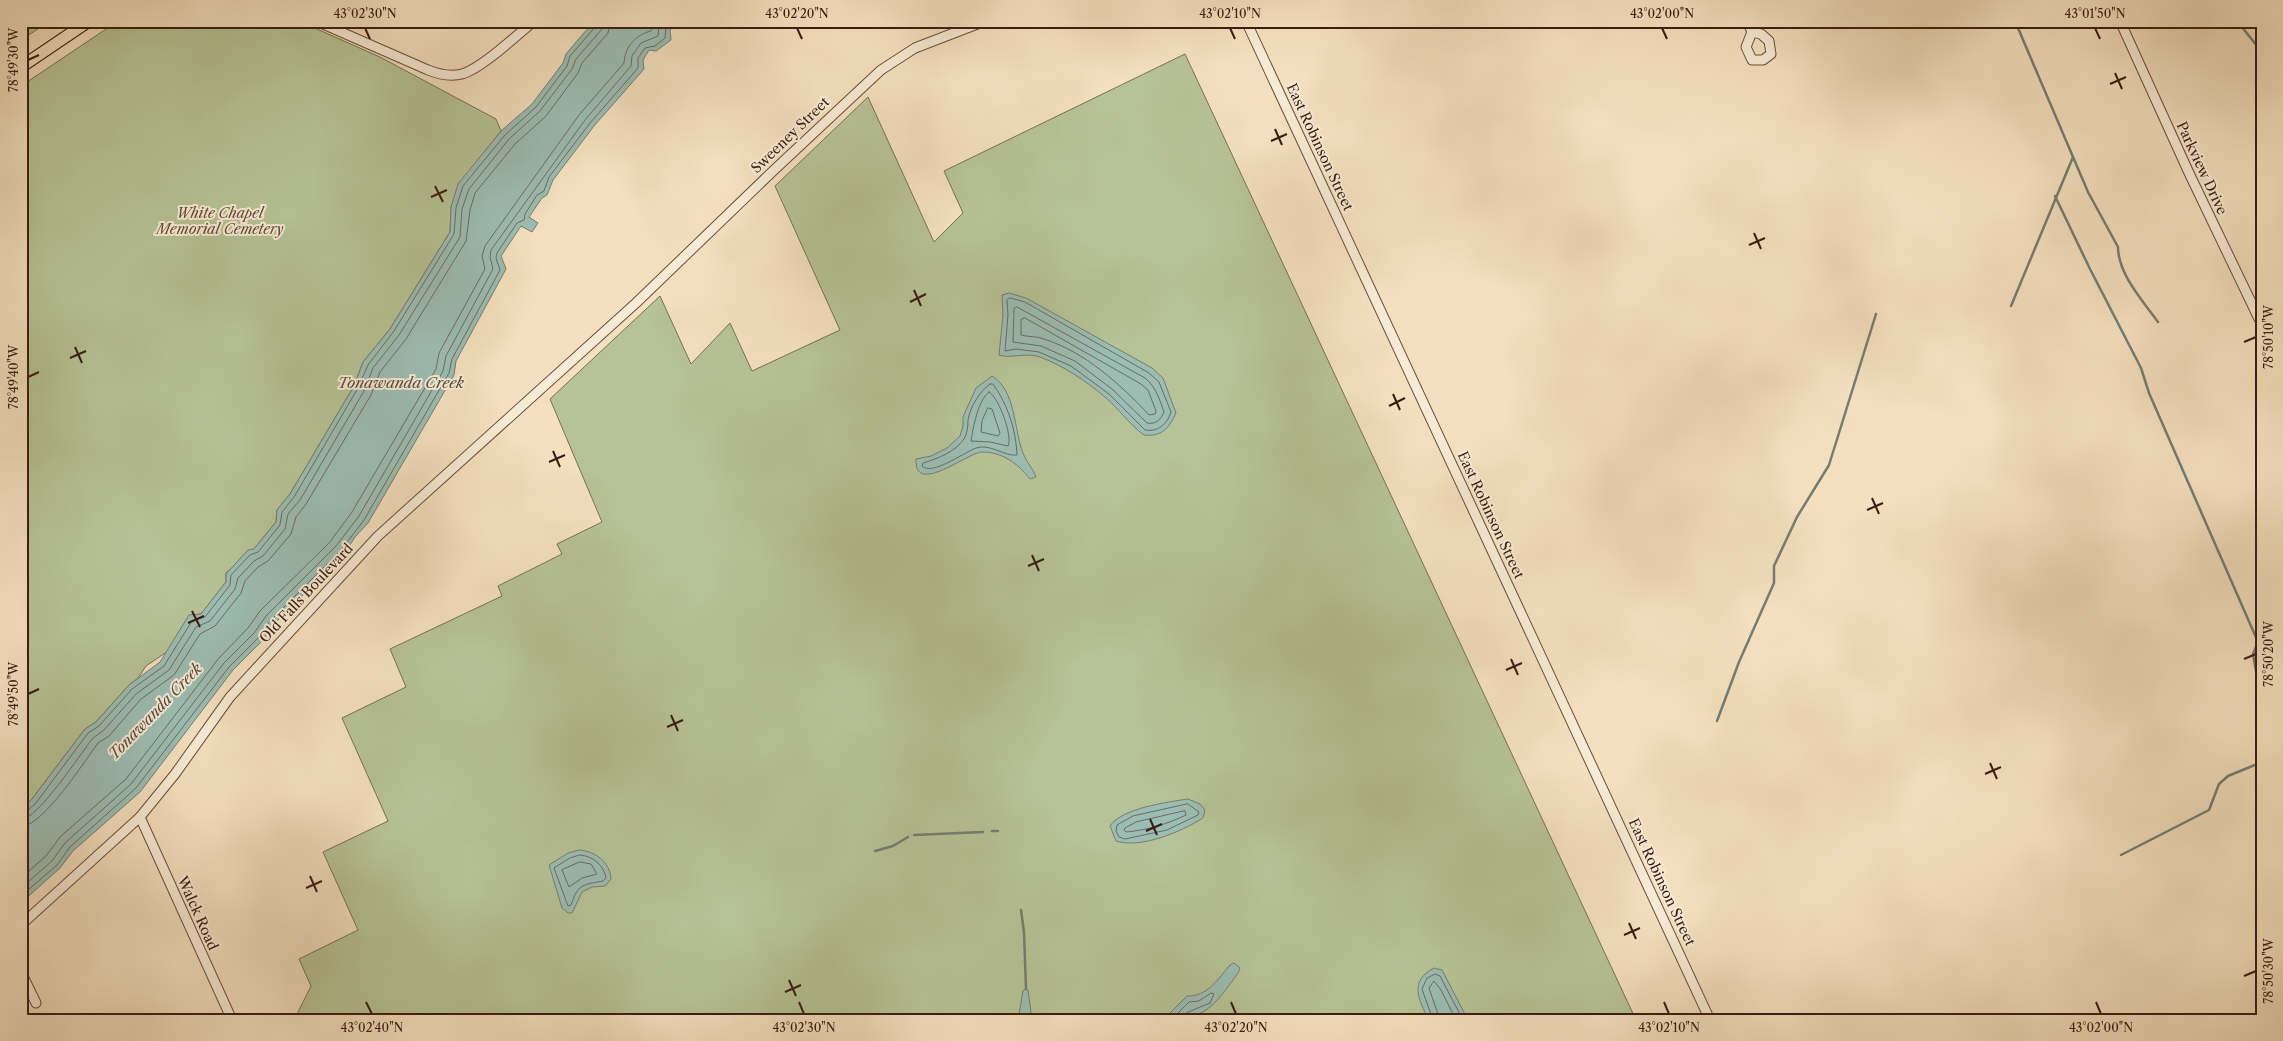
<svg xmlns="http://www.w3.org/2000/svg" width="2283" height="1041" viewBox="0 0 2283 1041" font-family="'Libre Caslon Text',serif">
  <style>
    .green { fill: #b6c396; stroke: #787054 }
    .water { fill: #9cbdb3; stroke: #757d72 }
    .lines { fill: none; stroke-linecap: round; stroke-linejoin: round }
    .shore { stroke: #6b6c62; stroke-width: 1 }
    .stream { stroke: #757d72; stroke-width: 2.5 }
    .minor-casing { stroke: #684d3c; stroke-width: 11 }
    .major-casing { stroke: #3a1c11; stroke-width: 13 }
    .minor { stroke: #f8ebd5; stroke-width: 9 }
    .major { stroke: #f4e0bf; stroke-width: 11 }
    .ticks { fill: none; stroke: #3a1c11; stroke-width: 2 }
    .labels { text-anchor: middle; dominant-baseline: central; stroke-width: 4; stroke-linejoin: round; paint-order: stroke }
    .street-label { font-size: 14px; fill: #3a1c11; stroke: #f8ebd5 }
    .park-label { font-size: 14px; font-style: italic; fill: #5f4e39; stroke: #f8ebd5 }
    .water-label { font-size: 15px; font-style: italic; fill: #574c42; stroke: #f8ebd5 }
    .neatline { fill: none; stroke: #3a1c11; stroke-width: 2 }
    .ticks-label { font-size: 12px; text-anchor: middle; fill: #3a1c11 }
  </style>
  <rect width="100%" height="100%" fill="#f4e0bf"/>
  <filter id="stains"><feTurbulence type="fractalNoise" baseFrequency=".004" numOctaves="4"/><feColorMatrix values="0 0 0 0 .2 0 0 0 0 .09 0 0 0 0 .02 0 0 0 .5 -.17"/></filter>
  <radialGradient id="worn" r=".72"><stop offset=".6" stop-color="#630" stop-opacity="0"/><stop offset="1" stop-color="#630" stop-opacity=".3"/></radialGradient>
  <g class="green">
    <path d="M21,21H50L21,40Z"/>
    <path d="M118,21H299L380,57L496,119L501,131L486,150L451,207L450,232L390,329L363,362L354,386L290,494L277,510L276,522L254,549L226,573V582L201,614L189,616L168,651L146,666L138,678L129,685L96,722L85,729L32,799L21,810V86Z"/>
    <path d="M1185,54L1636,1020H294L311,986L299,959L358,930L323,852L388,821L342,718L406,687L390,649L502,596L498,586L562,554L557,544L602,522L550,399L660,296L691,364L730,323L752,371L840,330L775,186L868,97L934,242L963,213L944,171Z"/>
  </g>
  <g class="water">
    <path d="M594,21H680L670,30L671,40L656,51L649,50L643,60L644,69L594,126L553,180L547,195L542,198L529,217L538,223L532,232L521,226L501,256L506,269L456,361L454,375L368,523L355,537L345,553L274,624L263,640L233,670L140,792L73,851L60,868L21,903V810L32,799L85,729L96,722L129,685L160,662L189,615L201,614L226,582V574L248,550L254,549L276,522L277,510L290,494L354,386L363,362L390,329L450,232L451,207L458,184L501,131L532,104L563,63L566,54Z"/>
    <path d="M1009,293L1026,298L1152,368L1163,378L1176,413C1169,428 1162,437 1144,435C1129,424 1119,409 1105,397C1086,381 1064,366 1040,357C1026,352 1010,359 999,355L1003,315L1002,295Z"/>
    <path d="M992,376C1016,390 1014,431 1023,453C1026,462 1033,468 1036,477L1030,479C1018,464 1003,452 982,452C968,452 914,497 916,459L931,456L947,448L960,436L963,426V417L976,388Z"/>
    <path d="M1188,799L1200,804L1205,810L1203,818C1181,832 1140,849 1116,841L1110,826C1122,808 1168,802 1188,799Z"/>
    <path d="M579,850C595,851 610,862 611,879L605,886L592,887L582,892L572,913H568L562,908L549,865L568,853Z"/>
    <path d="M1234,963L1240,968L1238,973C1213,1007 1206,1020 1161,1020L1166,1017L1187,996C1207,997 1218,979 1230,965Z"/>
    <path d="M1434,968L1442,970L1468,1020H1429C1418,999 1409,981 1434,968Z"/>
    <path d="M1025,989L1028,990L1032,1020H1018L1023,991Z"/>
  </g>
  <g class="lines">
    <g class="shore">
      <path d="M1010,298L1025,302L1149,373L1159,382L1171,412C1167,424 1159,432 1145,430L1109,394L1071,366L1039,352L1016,349L1005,351L1008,315L1007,300Z"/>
      <path d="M1017,307L1145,378C1156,387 1159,398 1164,412C1161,419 1156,425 1147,423L1112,389L1075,361L1041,346L1013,342L1014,309Z"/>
      <path d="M1025,318L1141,384L1148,390L1156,411L1155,414L1149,415C1120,384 1085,352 1044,339C1037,336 1028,337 1021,335V320Z"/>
      <path d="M990,384H993C1008,405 1016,430 1017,455C1005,457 990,443 976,448C963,453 932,476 922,466L923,463C937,459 955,452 964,439C967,434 968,427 968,420C970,407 980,391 990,384Z"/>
      <path d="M989,392C999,397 1013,437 1008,446L990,442L971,441C973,428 978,400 989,392Z"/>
      <path d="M988,408L992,409L1000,433L998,436L981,432L982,421Z"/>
      <path d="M1188,804L1199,812L1198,815L1167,830L1125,839L1119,837L1116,831L1117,825L1133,816Z"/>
      <path d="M1185,811L1186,815C1167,824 1148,830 1126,832L1124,830L1125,828L1136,822Z"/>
      <path d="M21,813L26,812L36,803L88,733L99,726L132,689L164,666L192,621L205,617L230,585L231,575L250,555L258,552L280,525L282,512L294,497L358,388L368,365L394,331L454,234L456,208L463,186L505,135L536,107L567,66L570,56L596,26L598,21"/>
      <path d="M21,820C38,819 81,753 93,738L104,730L136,694L169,670L196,627L210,621L235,589L238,578L254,561L263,556L285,529L288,514L300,500L364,391L373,368L399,335L460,237L462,209L469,189L509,139L540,111L572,69L576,59L602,29L604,21"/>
      <path d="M21,827C43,826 84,762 98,743L109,736L141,699L174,675L200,634L215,626L241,593L245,581L258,567L268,561L291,534L296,517L306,504L371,395L380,372L406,339L466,241L470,210L475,193L515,144L546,116L578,73L582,63L608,33L611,21"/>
      <path d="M580,855C593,856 604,865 606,878L603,881C582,885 578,884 571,905L568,906L554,868L570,858Z"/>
      <path d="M580,862L591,864L597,874L582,878L569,887L562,870Z"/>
      <path d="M21,878L46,856L60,837L126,779L219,658L248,628L260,611L330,542L352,512L436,369L439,353L485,269L482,256L485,246L579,115L624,63C625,47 635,35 651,31L654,21"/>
      <path d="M21,888L52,861L65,843L131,784L224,663L254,633L266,616L336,546L359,516L443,371L446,356L493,269L490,257L491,250L585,120L631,66L632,56L641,43L658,36L659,27L663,21"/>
      <path d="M21,896L57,865L70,847L136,788L229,667L259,637L270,621L341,550L364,520L449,373L452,359L500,270L496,258L497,253L517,223L524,220L525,214L537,195L544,191L549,177L590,123L638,68V58L645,48L655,46L665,38L666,28L673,21"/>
      <path d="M1171,1020L1189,1002L1199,1001L1211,993L1214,994L1210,1003L1186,1013L1184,1020"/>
      <path d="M1433,1020L1422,989L1427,978L1435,974L1440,976L1463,1020"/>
      <path d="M1440,1020L1429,988L1434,981L1441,990L1456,1020"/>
    </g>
    <g class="stream">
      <path d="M2015,21L2088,192L2118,247C2118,274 2143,301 2158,322"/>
      <path d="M2237,21L2262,52"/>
      <path d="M2055,196L2090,269L2141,368L2149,393L2258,642L2253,654L2262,706"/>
      <path d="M2011,306L2073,157"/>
      <path d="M1717,721L1739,662L1774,583V566L1797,517L1829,465L1876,314"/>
      <path d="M992,831H998"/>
      <path d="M914,835L983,832"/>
      <path d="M875,851L893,846L908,837"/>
      <path d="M2121,855L2209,810L2219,784L2228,776L2262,762"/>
      <path d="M1021,910L1024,932L1026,989"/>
    </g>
    <defs>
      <g id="minor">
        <path d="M316,21L428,70C438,74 450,77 462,74C481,69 517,35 534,21"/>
        <path d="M1246,21L1710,1020"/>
        <path d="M1747,21L1752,32L1746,47L1752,60H1763L1771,54L1769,41L1761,34L1752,32"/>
        <path d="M2120,21L2189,173L2262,325"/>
        <path d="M140,817L232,1020"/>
        <path d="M21,925L140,817L175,774L230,697L378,536L636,303L773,171L881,70L915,48L985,21"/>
        <path d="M21,972L36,1003"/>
      </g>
      <path id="major" d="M21,67L89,21"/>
    </defs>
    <use href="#minor" class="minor-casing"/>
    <use href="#major" class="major-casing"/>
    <use href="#minor" class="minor"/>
    <use href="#major" class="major"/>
  </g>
  <path class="ticks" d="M365,28L370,39M797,28L802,39M1230,28L1235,39M1662,28L1667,39M2095,28L2100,39M28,60L39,55M2115,73L2122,89M2110,84L2126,77M1275,129L1282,145M1271,141L1287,134M435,186L443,202M431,197L447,190M1754,233L1761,249M1749,245L1765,238M914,290L921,306M910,302L926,294M2244,342L2256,337M75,347L82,363M70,358L86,351M28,377L39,372M1393,394L1400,410M1389,406L1405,398M553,451L560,467M549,462L565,455M1872,498L1879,514M1867,510L1883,503M1032,555L1039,571M1028,566L1044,559M192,611L200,627M188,623L204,616M1511,659L1518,675M2244,659L2256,654M1506,670L1522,663M28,694L39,689M671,715L678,731M667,727L683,720M1990,763L1997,779M1985,774L2001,767M1150,819L1157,835M1146,831L1162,824M310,876L317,892M306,888L322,881M1629,923L1636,939M1624,935L1640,928M2244,976L2256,971M789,980L796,996M785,992L801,985M366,1002L372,1014M799,1002L804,1014M1231,1002L1236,1014M1664,1002L1669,1014M2096,1002L2101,1014"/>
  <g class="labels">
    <g class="street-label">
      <text transform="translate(790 135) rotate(-44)">Sweeney Street</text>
      <text transform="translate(1320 147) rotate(65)">East Robinson Street</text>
      <text transform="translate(2202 168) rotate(65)">Parkview Drive</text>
      <text transform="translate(1491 515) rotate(65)">East Robinson Street</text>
      <text transform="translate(306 593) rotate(-47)">Old Falls Boulevard</text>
      <text transform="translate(1662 882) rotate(65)">East Robinson Street</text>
      <text transform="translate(198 913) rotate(66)">Walck Road</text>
    </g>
    <g class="park-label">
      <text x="220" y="213">White Chapel<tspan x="220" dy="16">Memorial Cemetery</tspan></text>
    </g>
    <g class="water-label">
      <text x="401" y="382">Tonawanda Creek</text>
      <text transform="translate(155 711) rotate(-46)">Tonawanda Creek</text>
    </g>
  </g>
  <rect width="2283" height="1041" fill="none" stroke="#f4e0bf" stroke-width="55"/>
  <rect x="28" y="28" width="2228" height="986" class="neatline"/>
  <g class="ticks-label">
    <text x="365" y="18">43°02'30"N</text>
    <text x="797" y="18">43°02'20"N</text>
    <text x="1230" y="18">43°02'10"N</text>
    <text x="1662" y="18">43°02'00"N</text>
    <text x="2095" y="18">43°01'50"N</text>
    <text transform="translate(14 60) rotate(-90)" y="4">78°49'30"W</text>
    <text transform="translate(2269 337) rotate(-90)" y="4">78°50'10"W</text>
    <text transform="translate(14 377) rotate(-90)" y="4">78°49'40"W</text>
    <text transform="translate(2269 654) rotate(-90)" y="4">78°50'20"W</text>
    <text transform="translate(14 694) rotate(-90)" y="4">78°49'50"W</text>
    <text transform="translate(2269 971) rotate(-90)" y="4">78°50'30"W</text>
    <text x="372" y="1032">43°02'40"N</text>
    <text x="804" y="1032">43°02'30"N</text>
    <text x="1236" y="1032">43°02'20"N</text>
    <text x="1669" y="1032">43°02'10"N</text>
    <text x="2101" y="1032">43°02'00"N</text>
  </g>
  <rect width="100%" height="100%" filter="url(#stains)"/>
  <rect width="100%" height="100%" fill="url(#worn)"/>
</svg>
